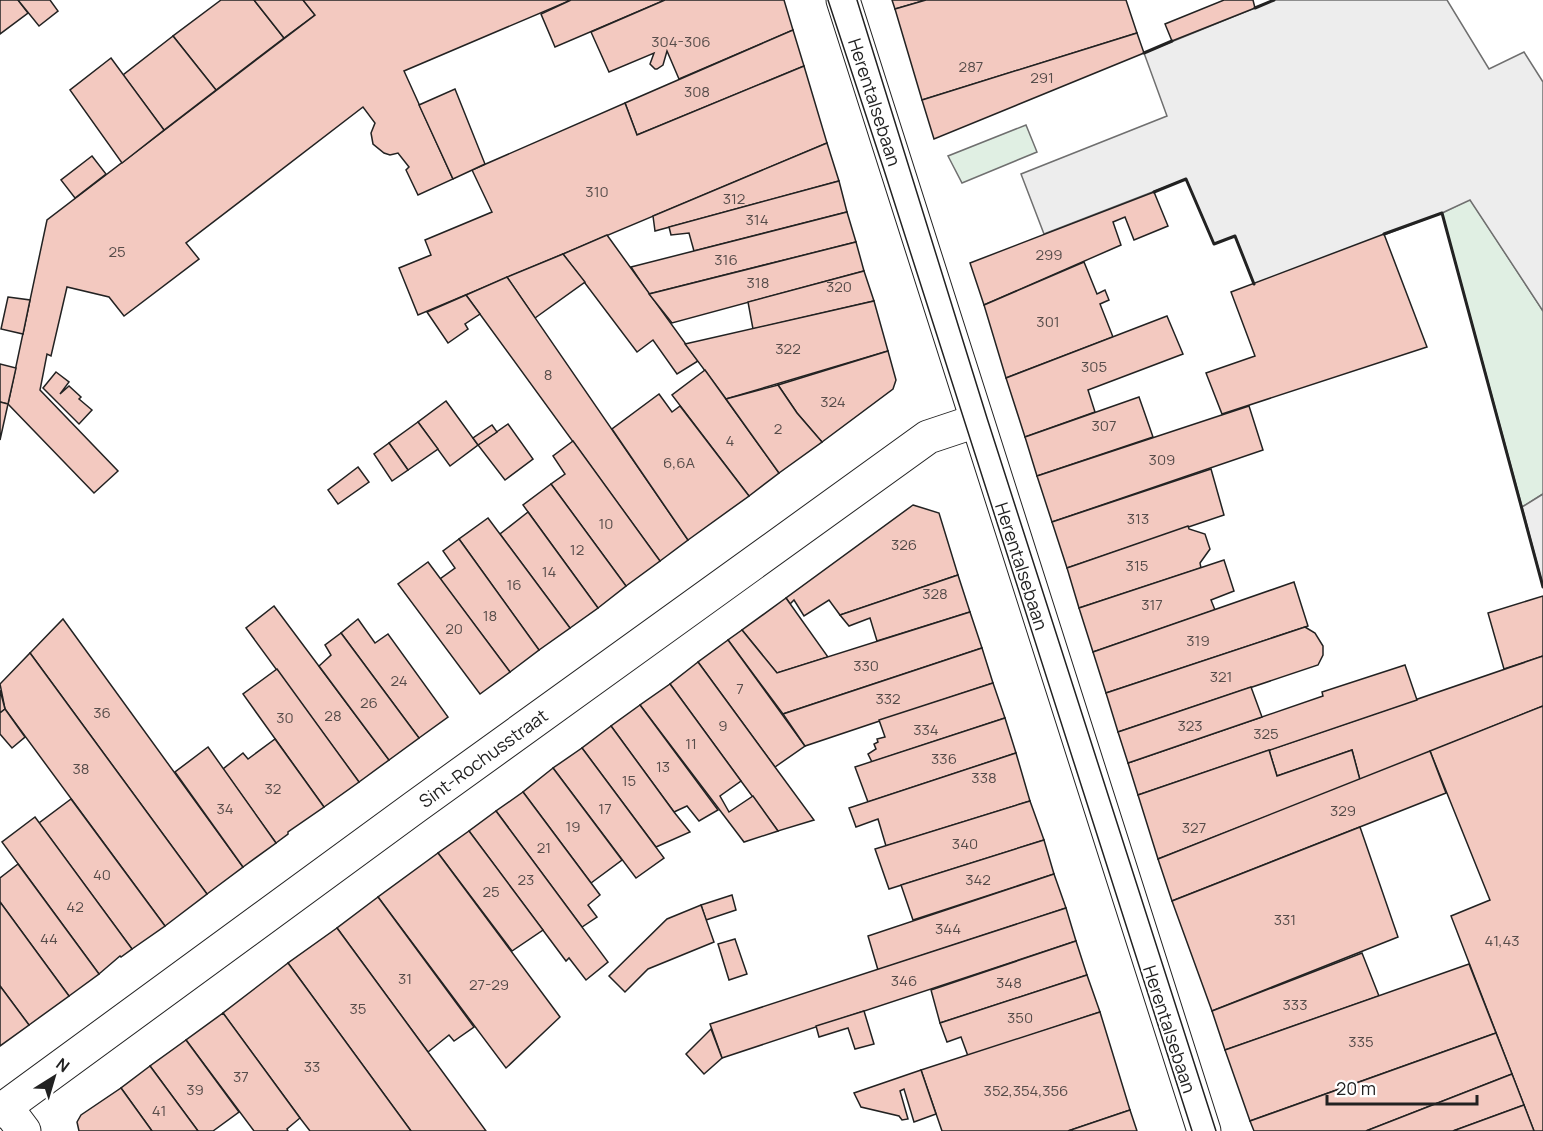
<svg xmlns="http://www.w3.org/2000/svg" width="1543" height="1131" viewBox="0 0 1543 1131" font-family="Manrope,sans-serif">
  <style>
    .green { fill: #e0efe3; stroke: #6f6f6f; stroke-width: 1.5 }
    .parking { fill: #ededed; stroke: #6f6f6f; stroke-width: 1.5 }
    .building { fill: #f3c9c0; stroke: #222; stroke-width: 1.5 }
    .lines { fill: none; stroke-linecap: round; stroke-linejoin: round }
    .minor-casing { stroke: #222; stroke-width: 35 }
    .minor { stroke: #fff; stroke-width: 33 }
    .tram { stroke: #222; stroke-width: 1.5 }
    .wall { stroke: #222; stroke-width: 3 }
    .labels { text-anchor: middle; dominant-baseline: central; stroke-width: 4.5; stroke-linejoin: round; paint-order: stroke }
    .number-label { font-size: 15px; fill: #564c4a }
    .street-label { font-size: 18px; fill: #222; stroke: #fff }
  </style>
  <rect width="100%" height="100%" fill="#fff"/>
  <g class="green">
    <path d="M1026,125L1037,152L962,183L948,156Z"/>
    <path d="M1470,199L1543,311V494L1522,507L1442,213Z"/>
  </g>
  <g class="parking">
    <path d="M1274,0H1447L1489,69L1524,52L1543,82V311L1470,200L1442,213L1254,284L1235,236L1214,244L1186,179L1044,234L1021,174L1167,116L1144,53Z"/>
    <path d="M1543,494V586L1522,507Z"/>
  </g>
  <g class="building">
    <path d="M0,0H18L28,13L0,34Z"/>
    <path d="M18,0H50L58,11L39,26Z"/>
    <path d="M221,0H254L284,38L216,90L173,36Z"/>
    <path d="M254,0H303L315,15L284,38Z"/>
    <path d="M303,0H571L404,71L453,179L418,195L406,170L409,167L398,153L390,155L384,153L373,144L371,133L375,123L363,107L186,243L199,259L124,316L109,297L67,287L51,356L47,354L40,390L118,471L94,493L8,404L47,220L315,15Z"/>
    <path d="M571,0H665L555,47L541,14Z"/>
    <path d="M665,0H784L793,30L679,79L667,51L663,65L657,69H655L650,64L654,53L609,72L591,32Z"/>
    <path d="M892,0H926L895,9Z"/>
    <path d="M926,0H1126L1137,33L922,100L895,9Z"/>
    <path d="M1224,0H1253L1255,8L1172,41L1165,24Z"/>
    <path d="M793,30L804,66L637,135L625,103Z"/>
    <path d="M1137,33L1144,53L934,139L922,100Z"/>
    <path d="M173,36L216,90L164,130L123,75Z"/>
    <path d="M111,58L164,130L122,163L70,90Z"/>
    <path d="M804,66L827,143L418,315L399,268L431,255L425,240L492,212L472,170L625,103L637,135Z"/>
    <path d="M455,89L485,164L453,179L419,105Z"/>
    <path d="M827,143L839,181L655,231L653,216Z"/>
    <path d="M92,156L106,174L75,198L61,180Z"/>
    <path d="M839,181L847,212L694,251L689,233L671,235L669,227Z"/>
    <path d="M1154,192L1168,226L1134,240L1125,217L1113,222L1121,245L984,305L970,263Z"/>
    <path d="M847,212L856,242L649,294L631,267Z"/>
    <path d="M1384,234L1427,347L1222,414L1206,373L1255,356L1231,292Z"/>
    <path d="M607,235L698,361L677,374L653,340L637,352L563,254Z"/>
    <path d="M856,242L864,271L672,323L649,294Z"/>
    <path d="M563,254L585,282L535,318L507,277Z"/>
    <path d="M1084,262L1097,294L1105,290L1109,300L1100,304L1113,337L1006,378L984,305Z"/>
    <path d="M864,271L874,301L753,329L748,302Z"/>
    <path d="M507,277L688,540L660,561L466,295Z"/>
    <path d="M466,295L480,314L465,324L468,329L448,343L427,312Z"/>
    <path d="M8,297L30,300L23,334L1,329Z"/>
    <path d="M874,301L888,351L726,399L685,344Z"/>
    <path d="M1167,316L1183,354L1088,390L1095,412L1025,437L1006,378Z"/>
    <path d="M888,351L896,380L893,389L822,442L797,413L778,385Z"/>
    <path d="M0,364L16,368L8,404L0,402Z"/>
    <path d="M705,370L779,473L749,496L672,395Z"/>
    <path d="M56,372L69,382L60,394L69,386L81,397L79,399L92,410L79,424L43,388Z"/>
    <path d="M778,385L797,413L822,442L779,473L726,399Z"/>
    <path d="M659,394L672,412L680,406L749,496L688,540L612,429Z"/>
    <path d="M1139,397L1153,437L1037,476L1025,437Z"/>
    <path d="M446,401L478,445L450,466L418,422Z"/>
    <path d="M0,402L8,404L0,440Z"/>
    <path d="M1249,406L1263,450L1052,522L1037,476Z"/>
    <path d="M418,422L438,449L408,470L389,443Z"/>
    <path d="M508,424L533,459L505,480L478,445Z"/>
    <path d="M492,425L497,432L478,445L473,438Z"/>
    <path d="M573,441L660,561L626,586L551,484L565,474L553,456Z"/>
    <path d="M389,443L408,470L392,481L374,454Z"/>
    <path d="M358,467L369,482L338,504L328,490Z"/>
    <path d="M1211,469L1224,515L1067,568L1052,522Z"/>
    <path d="M551,484L626,586L598,608L523,505Z"/>
    <path d="M913,505L939,513L958,575L840,615L829,600L804,616L794,600L790,604L786,598Z"/>
    <path d="M528,512L598,608L570,628L500,534Z"/>
    <path d="M488,518L570,628L539,650L459,539Z"/>
    <path d="M1188,526L1189,529L1205,534L1210,549L1200,563L1201,568L1079,608L1067,568Z"/>
    <path d="M459,539L539,650L510,672L440,579L455,568L443,551Z"/>
    <path d="M1224,560L1234,591L1211,600L1215,610L1093,652L1079,608Z"/>
    <path d="M428,562L510,672L480,694L398,584Z"/>
    <path d="M958,575L970,612L877,641L870,618L849,626L840,615Z"/>
    <path d="M1294,582L1308,626L1106,693L1093,652Z"/>
    <path d="M1543,596V656L1504,669L1488,613Z"/>
    <path d="M786,598L828,657L777,673L742,630Z"/>
    <path d="M274,606L389,760L359,782L246,628Z"/>
    <path d="M970,612L982,648L783,714L728,640L742,630L777,673Z"/>
    <path d="M63,619L243,867L207,894L30,653Z"/>
    <path d="M358,619L375,643L388,634L448,717L419,738L341,633Z"/>
    <path d="M1305,627L1315,633L1323,646V655L1318,665L1118,732L1106,693Z"/>
    <path d="M341,633L419,738L389,760L319,666L331,655L325,645Z"/>
    <path d="M728,640L805,746L775,767L698,662Z"/>
    <path d="M982,648L993,683L805,746L783,714Z"/>
    <path d="M30,653L207,894L165,926L5,709L0,684Z"/>
    <path d="M1543,656V706L1360,780L1352,750L1277,776L1269,750Z"/>
    <path d="M698,662L775,767L814,820L778,831L741,781L670,684Z"/>
    <path d="M1405,665L1417,700L1138,795L1128,763L1323,696L1322,692Z"/>
    <path d="M277,669L359,782L324,807L243,694Z"/>
    <path d="M993,683L1005,718L872,762L868,754L876,749L874,744L878,742L877,739L885,737L879,720Z"/>
    <path d="M670,684L741,781L720,796L729,812L753,796L778,831L744,842L640,705Z"/>
    <path d="M1251,687L1262,717L1128,763L1118,732Z"/>
    <path d="M0,690L5,709L0,713Z"/>
    <path d="M640,705L718,810L699,821L687,806L674,812L611,726Z"/>
    <path d="M1543,706V1131H1534L1451,916L1490,900L1430,751Z"/>
    <path d="M5,709L25,737L12,748L0,734V713Z"/>
    <path d="M1005,718L1016,753L868,802L855,767Z"/>
    <path d="M611,726L674,812L690,832L656,847L582,748Z"/>
    <path d="M275,739L324,807L288,832V834L276,843L223,769L243,753L248,759Z"/>
    <path d="M208,747L276,843L243,867L175,772Z"/>
    <path d="M582,748L664,858L636,878L553,768Z"/>
    <path d="M1269,750L1277,776L1352,750L1360,780L1158,859L1138,795Z"/>
    <path d="M1430,751L1446,793L1172,901L1158,859Z"/>
    <path d="M1016,753L1030,801L886,846L878,819L856,827L849,808Z"/>
    <path d="M553,768L622,860L591,883L523,792Z"/>
    <path d="M523,792L600,895L588,905L597,917L582,927L496,811Z"/>
    <path d="M71,799L165,926L132,949L39,823Z"/>
    <path d="M1030,801L1044,840L889,889L875,849Z"/>
    <path d="M496,811L608,962L586,980L569,958L566,961L469,831Z"/>
    <path d="M35,817L132,949L121,957L120,956L99,974L2,842Z"/>
    <path d="M1360,827L1398,937L1212,1011L1172,901Z"/>
    <path d="M469,831L543,930L512,951L438,853Z"/>
    <path d="M1044,840L1054,874L913,920L901,885Z"/>
    <path d="M438,853L560,1017L506,1068L378,897Z"/>
    <path d="M18,864L99,974L69,996L0,902V878Z"/>
    <path d="M1054,874L1066,908L878,970L868,936Z"/>
    <path d="M732,895L736,910L706,920L701,905Z"/>
    <path d="M378,897L474,1027L454,1041L449,1035L428,1052L337,928Z"/>
    <path d="M0,902L69,996L29,1025L0,986Z"/>
    <path d="M701,905L714,942L648,969L625,992L609,976L667,919Z"/>
    <path d="M1066,908L1076,941L722,1058L710,1024Z"/>
    <path d="M337,928L428,1052L486,1131H411L288,963Z"/>
    <path d="M735,939L747,974L729,980L718,944Z"/>
    <path d="M1076,941L1087,975L940,1023L931,990Z"/>
    <path d="M1362,953L1379,996L1225,1050L1212,1011Z"/>
    <path d="M288,963L411,1131H310L300,1118L223,1013Z"/>
    <path d="M1469,964L1496,1033L1250,1121L1225,1050Z"/>
    <path d="M1087,975L1100,1012L968,1056L961,1037L947,1042L940,1023Z"/>
    <path d="M0,986L29,1025L0,1046Z"/>
    <path d="M864,1011L874,1044L855,1049L848,1028L819,1037L816,1026Z"/>
    <path d="M1100,1012L1130,1110L1068,1131H942L921,1070Z"/>
    <path d="M223,1013L300,1118L287,1129L288,1131H254L186,1040Z"/>
    <path d="M711,1029L722,1058L704,1074L686,1054Z"/>
    <path d="M1496,1033L1512,1074L1366,1131H1254L1250,1121Z"/>
    <path d="M186,1040L239,1112L213,1131H198L150,1066Z"/>
    <path d="M150,1066L198,1131H152L121,1088Z"/>
    <path d="M921,1070L936,1114L914,1122L904,1089L900,1091L908,1119L902,1120L899,1116L861,1107L854,1093Z"/>
    <path d="M1512,1074L1524,1105L1453,1131H1366Z"/>
    <path d="M121,1088L152,1131H79L77,1122L81,1115Z"/>
    <path d="M1524,1105L1534,1131H1453Z"/>
    <path d="M1130,1110L1137,1131H1068Z"/>
  </g>
  <g class="lines">
    <defs>
      <g id="minor">
        <path d="M843,0L1204,1131"/>
        <path d="M6,1107L24,1131"/>
        <path d="M0,1111L415,807L928,437L976,421"/>
      </g>
    </defs>
    <use href="#minor" class="minor-casing"/>
    <use href="#minor" class="minor"/>
    <g class="tram">
      <path d="M828,0L884,170L1192,1131"/>
      <path d="M857,0L987,418L1216,1131"/>
    </g>
    <g class="wall">
      <path d="M1255,8L1274,0"/>
      <path d="M1144,53L1172,41"/>
      <path d="M1154,192L1186,179L1214,244L1235,236L1254,284"/>
      <path d="M1384,234L1442,213L1543,587"/>
    </g>
  </g>
  <g class="labels">
    <g class="number-label">
      <text x="681" y="41">304-306</text>
      <text x="971" y="66">287</text>
      <text x="1042" y="77">291</text>
      <text x="697" y="91">308</text>
      <text x="597" y="191">310</text>
      <text x="734" y="198">312</text>
      <text x="757" y="219">314</text>
      <text x="117" y="251">25</text>
      <text x="1049" y="254">299</text>
      <text x="726" y="259">316</text>
      <text x="758" y="282">318</text>
      <text x="839" y="286">320</text>
      <text x="1048" y="321">301</text>
      <text x="788" y="348">322</text>
      <text x="1094" y="366">305</text>
      <text x="548" y="374">8</text>
      <text x="833" y="401">324</text>
      <text x="1104" y="425">307</text>
      <text x="778" y="428">2</text>
      <text x="730" y="440">4</text>
      <text x="1162" y="459">309</text>
      <text x="679" y="462">6,6A</text>
      <text x="1138" y="518">313</text>
      <text x="606" y="523">10</text>
      <text x="904" y="544">326</text>
      <text x="577" y="549">12</text>
      <text x="1137" y="565">315</text>
      <text x="549" y="571">14</text>
      <text x="514" y="584">16</text>
      <text x="935" y="593">328</text>
      <text x="1152" y="604">317</text>
      <text x="490" y="615">18</text>
      <text x="454" y="628">20</text>
      <text x="1198" y="640">319</text>
      <text x="866" y="665">330</text>
      <text x="1221" y="676">321</text>
      <text x="399" y="680">24</text>
      <text x="740" y="688">7</text>
      <text x="888" y="698">332</text>
      <text x="369" y="702">26</text>
      <text x="102" y="712">36</text>
      <text x="333" y="715">28</text>
      <text x="285" y="717">30</text>
      <text x="723" y="725">9</text>
      <text x="1190" y="725">323</text>
      <text x="926" y="729">334</text>
      <text x="1266" y="733">325</text>
      <text x="691" y="743">11</text>
      <text x="944" y="758">336</text>
      <text x="663" y="766">13</text>
      <text x="81" y="768">38</text>
      <text x="984" y="777">338</text>
      <text x="629" y="780">15</text>
      <text x="273" y="788">32</text>
      <text x="225" y="808">34</text>
      <text x="605" y="808">17</text>
      <text x="1343" y="810">329</text>
      <text x="573" y="826">19</text>
      <text x="1194" y="827">327</text>
      <text x="965" y="843">340</text>
      <text x="544" y="847">21</text>
      <text x="102" y="874">40</text>
      <text x="526" y="879">23</text>
      <text x="978" y="879">342</text>
      <text x="491" y="891">25</text>
      <text x="75" y="906">42</text>
      <text x="1285" y="919">331</text>
      <text x="948" y="928">344</text>
      <text x="49" y="938">44</text>
      <text x="1502" y="940">41,43</text>
      <text x="405" y="978">31</text>
      <text x="904" y="980">346</text>
      <text x="1009" y="982">348</text>
      <text x="489" y="984">27-29</text>
      <text x="1295" y="1004">333</text>
      <text x="358" y="1008">35</text>
      <text x="1020" y="1017">350</text>
      <text x="1361" y="1041">335</text>
      <text x="312" y="1066">33</text>
      <text x="241" y="1076">37</text>
      <text x="195" y="1089">39</text>
      <text x="1026" y="1090">352,354,356</text>
      <text x="159" y="1110">41</text>
    </g>
    <g class="street-label">
      <text transform="translate(875 102) rotate(72)">Herentalsebaan</text>
      <text transform="translate(1022 566) rotate(72)">Herentalsebaan</text>
      <text transform="translate(483 758) rotate(-36)">Sint-Rochusstraat</text>
      <text transform="translate(1170 1029) rotate(72)">Herentalsebaan</text>
    </g>
  </g>
  <g transform="translate(54 1077) rotate(37)" stroke="#ffffff" stroke-width="4.5" paint-order="stroke">
  <path d="M0-4.5L10 22L0 15L-10 22Z" fill="#222222"/>
  <text y="-9" font-size="16" font-weight="bold" text-anchor="middle" fill="#222222">N</text>
  </g>
  <path d="M1327 1095v9h150v-9" fill="none" stroke="#222222" stroke-width="3"/>
  <text x="1336" y="1095" font-size="18" fill="#222222" stroke="#ffffff" stroke-width="4.5" paint-order="stroke">20 m</text>
</svg>
